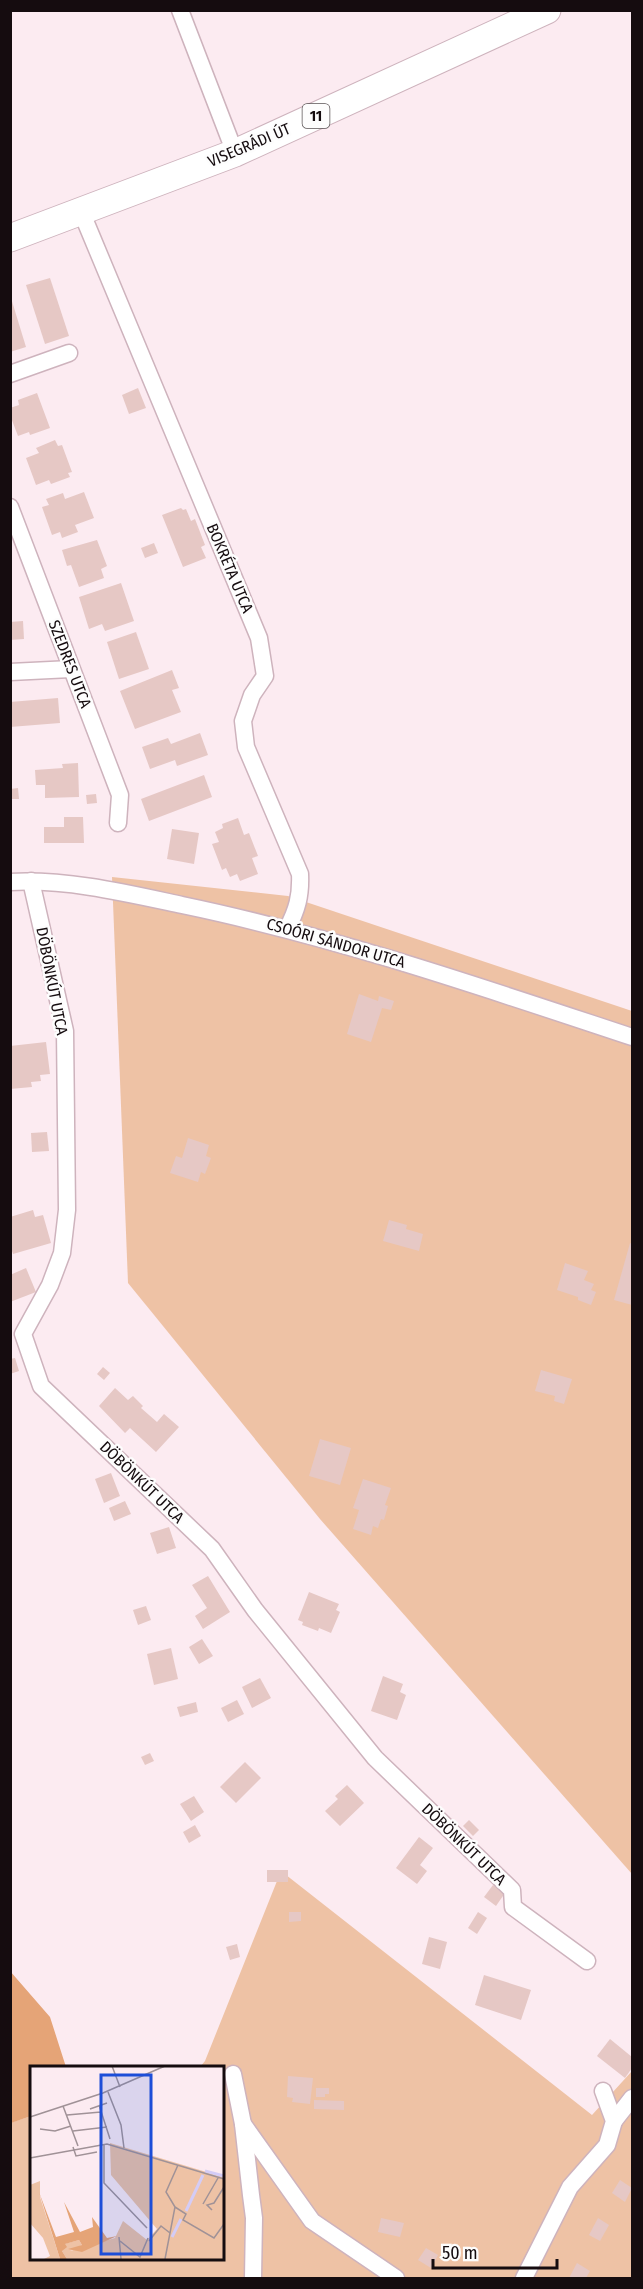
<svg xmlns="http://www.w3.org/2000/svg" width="643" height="2289" viewBox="0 0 643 2289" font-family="'Fira Sans Condensed',sans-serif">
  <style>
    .green { fill: #eec2a5 }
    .forest { fill: #e5a477 }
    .building { fill: #e6c8c5 }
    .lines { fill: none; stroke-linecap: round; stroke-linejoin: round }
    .street-casing { stroke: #ceb3bd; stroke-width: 19 }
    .primary-casing { stroke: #ceb3bd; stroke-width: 29 }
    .street { stroke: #fff; stroke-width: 16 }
    .primary { stroke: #fff; stroke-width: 27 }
    .labels { text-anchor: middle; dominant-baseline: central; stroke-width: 5; stroke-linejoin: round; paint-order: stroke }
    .shield { fill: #fdfdfd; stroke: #5b5456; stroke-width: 1.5 }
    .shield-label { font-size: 15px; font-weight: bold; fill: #150c0f }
    .street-label { font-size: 16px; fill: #150c0f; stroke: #fdfdfd }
    .inset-river { fill: none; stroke: #d4ccf6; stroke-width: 3 }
    .inset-road { fill: none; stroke: #a09297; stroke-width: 1.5 }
    .view { fill: #1d4ed8; fill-opacity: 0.15; stroke: #1d4ed8; stroke-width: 3 }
    .inset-edge { fill: none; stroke: #150c0f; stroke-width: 3 }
  </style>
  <rect width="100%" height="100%" fill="#fcebf1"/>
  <g class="green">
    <path d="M112,877L288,896L632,1011V1874L320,1519L128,1283Z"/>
    <path d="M281,1871L592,2115L632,2071V2278H11L10,2123L31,2116L32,2258H222V2067H200L205,2061Z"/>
  </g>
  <path class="forest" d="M10,1971L50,2017L66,2067H32L31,2116L11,2123Z"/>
  <g class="building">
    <path d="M50,278L69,336L45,344L26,285Z"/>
    <path d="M11,298L26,347L10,352V299Z"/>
    <path d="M138,388L146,408L129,414L122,395Z"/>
    <path d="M37,393L50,428L30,435L29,432L18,436L10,415V408L19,405L18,400Z"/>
    <path d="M55,440L58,446L62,445L72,472L68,473L70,477L51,484L49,480L36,485L26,458L39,453L36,448Z"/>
    <path d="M84,492L94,518L75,525L78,532L62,538L60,532L52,535L42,507L49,505L46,499L63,493L65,499Z"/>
    <path d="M181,508L183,510L186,509L191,521L195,519L205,545L201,547L206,558L183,567L162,515Z"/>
    <path d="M97,540L107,566L101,569L104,578L79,587L71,565L67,566L62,550Z"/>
    <path d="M154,543L158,553L145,558L141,548Z"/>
    <path d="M121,583L134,621L105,631L102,624L89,629L79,597Z"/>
    <path d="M23,621L24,639L10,640V622Z"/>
    <path d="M136,632L149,669L119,679L107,642Z"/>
    <path d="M172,670L179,688L172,690L181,712L135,729L120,691Z"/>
    <path d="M58,698L60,723L10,727V702Z"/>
    <path d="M200,733L208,755L177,766L175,760L150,769L142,747L168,738L171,744Z"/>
    <path d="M78,763L79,797L45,798V785H36L35,770L63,768L62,764Z"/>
    <path d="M204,775L212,797L149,821L141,799Z"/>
    <path d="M18,788L19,799H10V789Z"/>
    <path d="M96,794L97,803L87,804L86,795Z"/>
    <path d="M64,817H83L84,843H44V827H64Z"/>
    <path d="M238,818L244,835L249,833L258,856L252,858L258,874L240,881L237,874L230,877L226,868L222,870L212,844L219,842L215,832L223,828L222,824Z"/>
    <path d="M172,829L199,833L194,864L167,859Z"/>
    <path d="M359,994L378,1001L379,996L394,1001L391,1010L382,1008L371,1042L347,1034Z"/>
    <path d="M46,1042L50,1074L40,1075L41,1081L31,1082L32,1087L10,1089V1046Z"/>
    <path d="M47,1132L49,1151L32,1152L31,1133Z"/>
    <path d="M188,1138L209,1145L206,1156L211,1158L205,1174L201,1172L198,1182L170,1173L176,1156L182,1158Z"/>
    <path d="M33,1210L35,1217L43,1215L51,1243L13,1254L10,1245V1217Z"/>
    <path d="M389,1220L407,1225L406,1229L423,1234L419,1251L383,1241Z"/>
    <path d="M630,1243L632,1244V1305L614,1300Z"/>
    <path d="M565,1263L588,1271L584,1280L594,1284L591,1290L596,1292L591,1305L578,1300V1297L557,1290Z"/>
    <path d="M26,1268L36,1292L10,1302V1275Z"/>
    <path d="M15,1358L19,1371L10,1374V1359Z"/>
    <path d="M103,1367L110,1373L104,1380L97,1374Z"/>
    <path d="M541,1370L572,1379L564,1404L554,1401L555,1396L535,1391Z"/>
    <path d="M115,1388L128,1400L133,1396L143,1406L141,1408L157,1422L164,1414L179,1427L156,1452L130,1428L125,1433L99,1406Z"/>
    <path d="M320,1439L351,1448L340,1485L309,1476Z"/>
    <path d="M111,1473L120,1496L104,1503L95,1479Z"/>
    <path d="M363,1479L391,1488L385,1505L388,1506L384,1520L381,1519L378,1528L373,1526L371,1535L353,1529L359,1510L353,1508Z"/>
    <path d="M125,1501L131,1514L114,1521L109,1508Z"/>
    <path d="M169,1527L176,1548L157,1554L150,1533Z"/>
    <path d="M208,1576L230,1612L203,1629L195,1616L207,1608L192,1585Z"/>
    <path d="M309,1592L339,1604L336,1610L340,1612L331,1633L319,1628L318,1631L302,1625L303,1622L298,1620Z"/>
    <path d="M146,1606L151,1620L138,1625L133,1610Z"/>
    <path d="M202,1639L213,1656L199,1664L189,1647Z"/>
    <path d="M171,1648L178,1679L154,1685L147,1654Z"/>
    <path d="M383,1676L403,1684L400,1692L406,1695L397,1720L371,1711Z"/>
    <path d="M260,1678L271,1698L252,1708L242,1687Z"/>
    <path d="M237,1700L244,1714L228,1722L221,1708Z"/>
    <path d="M196,1702L198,1712L180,1717L177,1707Z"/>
    <path d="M150,1753L154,1761L145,1765L141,1757Z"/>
    <path d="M245,1762L261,1778L236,1803L220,1787Z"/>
    <path d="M347,1785L364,1803L340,1826L325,1811L338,1799L335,1796Z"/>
    <path d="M194,1796L204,1812L191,1821L180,1804Z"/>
    <path d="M469,1820L479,1830L473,1836L463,1826Z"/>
    <path d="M195,1825L201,1836L189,1843L183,1832Z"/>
    <path d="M419,1837L433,1848L420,1865L427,1871L417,1884L396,1868Z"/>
    <rect x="267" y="1870" width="21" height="12"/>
    <path d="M493,1885L505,1893L496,1906L484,1897Z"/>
    <path d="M289,1912H301V1921L289,1922Z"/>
    <path d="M478,1912L487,1918L477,1934L468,1928Z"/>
    <path d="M429,1937L447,1942L440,1969L422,1964Z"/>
    <path d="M237,1944L240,1957L230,1960L226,1947Z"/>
    <path d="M484,1975L531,1990L521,2020L475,2005Z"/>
    <path d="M610,2039L632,2057V2068L625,2078L597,2056Z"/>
    <path d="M288,2076L313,2078L310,2104L292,2102L293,2098L287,2097Z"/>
    <path d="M316,2088H329V2094H325V2097H316Z"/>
    <path d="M314,2100L344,2101V2110L314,2109Z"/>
    <path d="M620,2180L632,2188L625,2202L612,2193Z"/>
    <path d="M381,2218L404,2223L400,2237L378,2232Z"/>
    <path d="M598,2218L609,2225L600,2241L589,2235Z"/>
    <path d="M426,2248L438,2255L431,2268L418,2260Z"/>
    <path d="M577,2263L590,2271L586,2278H569Z"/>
  </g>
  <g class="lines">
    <defs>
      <g id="street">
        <path d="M180,10L235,153"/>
        <path d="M81,211L259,638L265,676L252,695L243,721L246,747L300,874C301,896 297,910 287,929"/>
        <path d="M10,374L69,353"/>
        <path d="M10,507L120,795L118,823"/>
        <path d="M10,672L71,669"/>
        <path d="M31,881L65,1031L67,1210L62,1253L50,1285L23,1334L41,1386L212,1549L255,1610L375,1758L512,1890L513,1907L587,1961"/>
        <path d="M10,882C68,879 126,893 182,905C336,937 484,988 632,1037"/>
        <path d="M233,2074L243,2124L251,2195L254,2218L253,2278"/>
        <path d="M614,2121L632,2098"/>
        <path d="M243,2124L312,2221L396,2278"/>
        <path d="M524,2278L570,2187L607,2145L614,2121L603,2091"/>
      </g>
      <path id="primary" d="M10,238L235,153L547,10"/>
    </defs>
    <use href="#street" class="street-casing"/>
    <use href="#primary" class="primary-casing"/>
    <use href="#street" class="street"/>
    <use href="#primary" class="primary"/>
  </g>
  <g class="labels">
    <rect class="shield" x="302.5" y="104" width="27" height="24" rx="4.5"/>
    <g class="shield-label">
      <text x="316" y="116">11</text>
    </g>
    <g class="street-label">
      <text transform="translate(249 145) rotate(-23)">VISEGRÁDI ÚT</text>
      <text transform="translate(230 568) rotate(67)">BOKRÉTA UTCA</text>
      <text transform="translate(70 664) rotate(69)">SZEDRES UTCA</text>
      <text transform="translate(336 943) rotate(16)">CSOÓRI SÁNDOR UTCA</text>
      <text transform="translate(52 981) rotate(79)">DÖBÖNKÚT UTCA</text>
      <text transform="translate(142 1482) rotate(44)">DÖBÖNKÚT UTCA</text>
      <text transform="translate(464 1844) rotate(44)">DÖBÖNKÚT UTCA</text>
    </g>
  </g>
  <g transform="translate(30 2066)">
    <rect width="194" height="194" fill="#fcebf1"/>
    <path d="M80,77L193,111V193H37L32,185L34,178L49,174L52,179L40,185L85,172L93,155L117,174L127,163L81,109ZM10,115V131L30,193H14L20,190L13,172L0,157V119Z" fill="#eec2a5"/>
    <path d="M9,126L26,171L44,166L34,136L50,166L63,161L62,151L77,172L87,170L52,186L38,183L52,179L49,174L35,178L37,181L32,185L37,193H30Z" fill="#e5a477"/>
    <path class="inset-river" d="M175,105L194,110M156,145L173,109M142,171L151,153"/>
    <path class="inset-road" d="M82,0L90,21M78,26L91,59L94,82M69,39L80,73M33,40L48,80M60,43L77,37M37,49L71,46M0,51L73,27L135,0M10,63L25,65L41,60M43,65L77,61M74,78V117L117,162M43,81L46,90L67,86M0,92L77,78L194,113M173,138L188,112M145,141L156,148L153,154L184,172L194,158M182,144L177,139L184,137L194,121M89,171L91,193M90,175L110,191L118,172M119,175L131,160L140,167M135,193L145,141L136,126L148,99"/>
    <path class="view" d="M71,9H121V188H71Z"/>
    <rect width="194" height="194" class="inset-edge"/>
  </g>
  <rect width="643" height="2289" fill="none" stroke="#150c0f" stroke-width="24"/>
  <path d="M433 2259v9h124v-9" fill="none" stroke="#150c0f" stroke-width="3"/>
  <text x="442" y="2259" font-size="18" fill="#150c0f" stroke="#fdfdfd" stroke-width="4.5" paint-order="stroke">50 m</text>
</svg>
